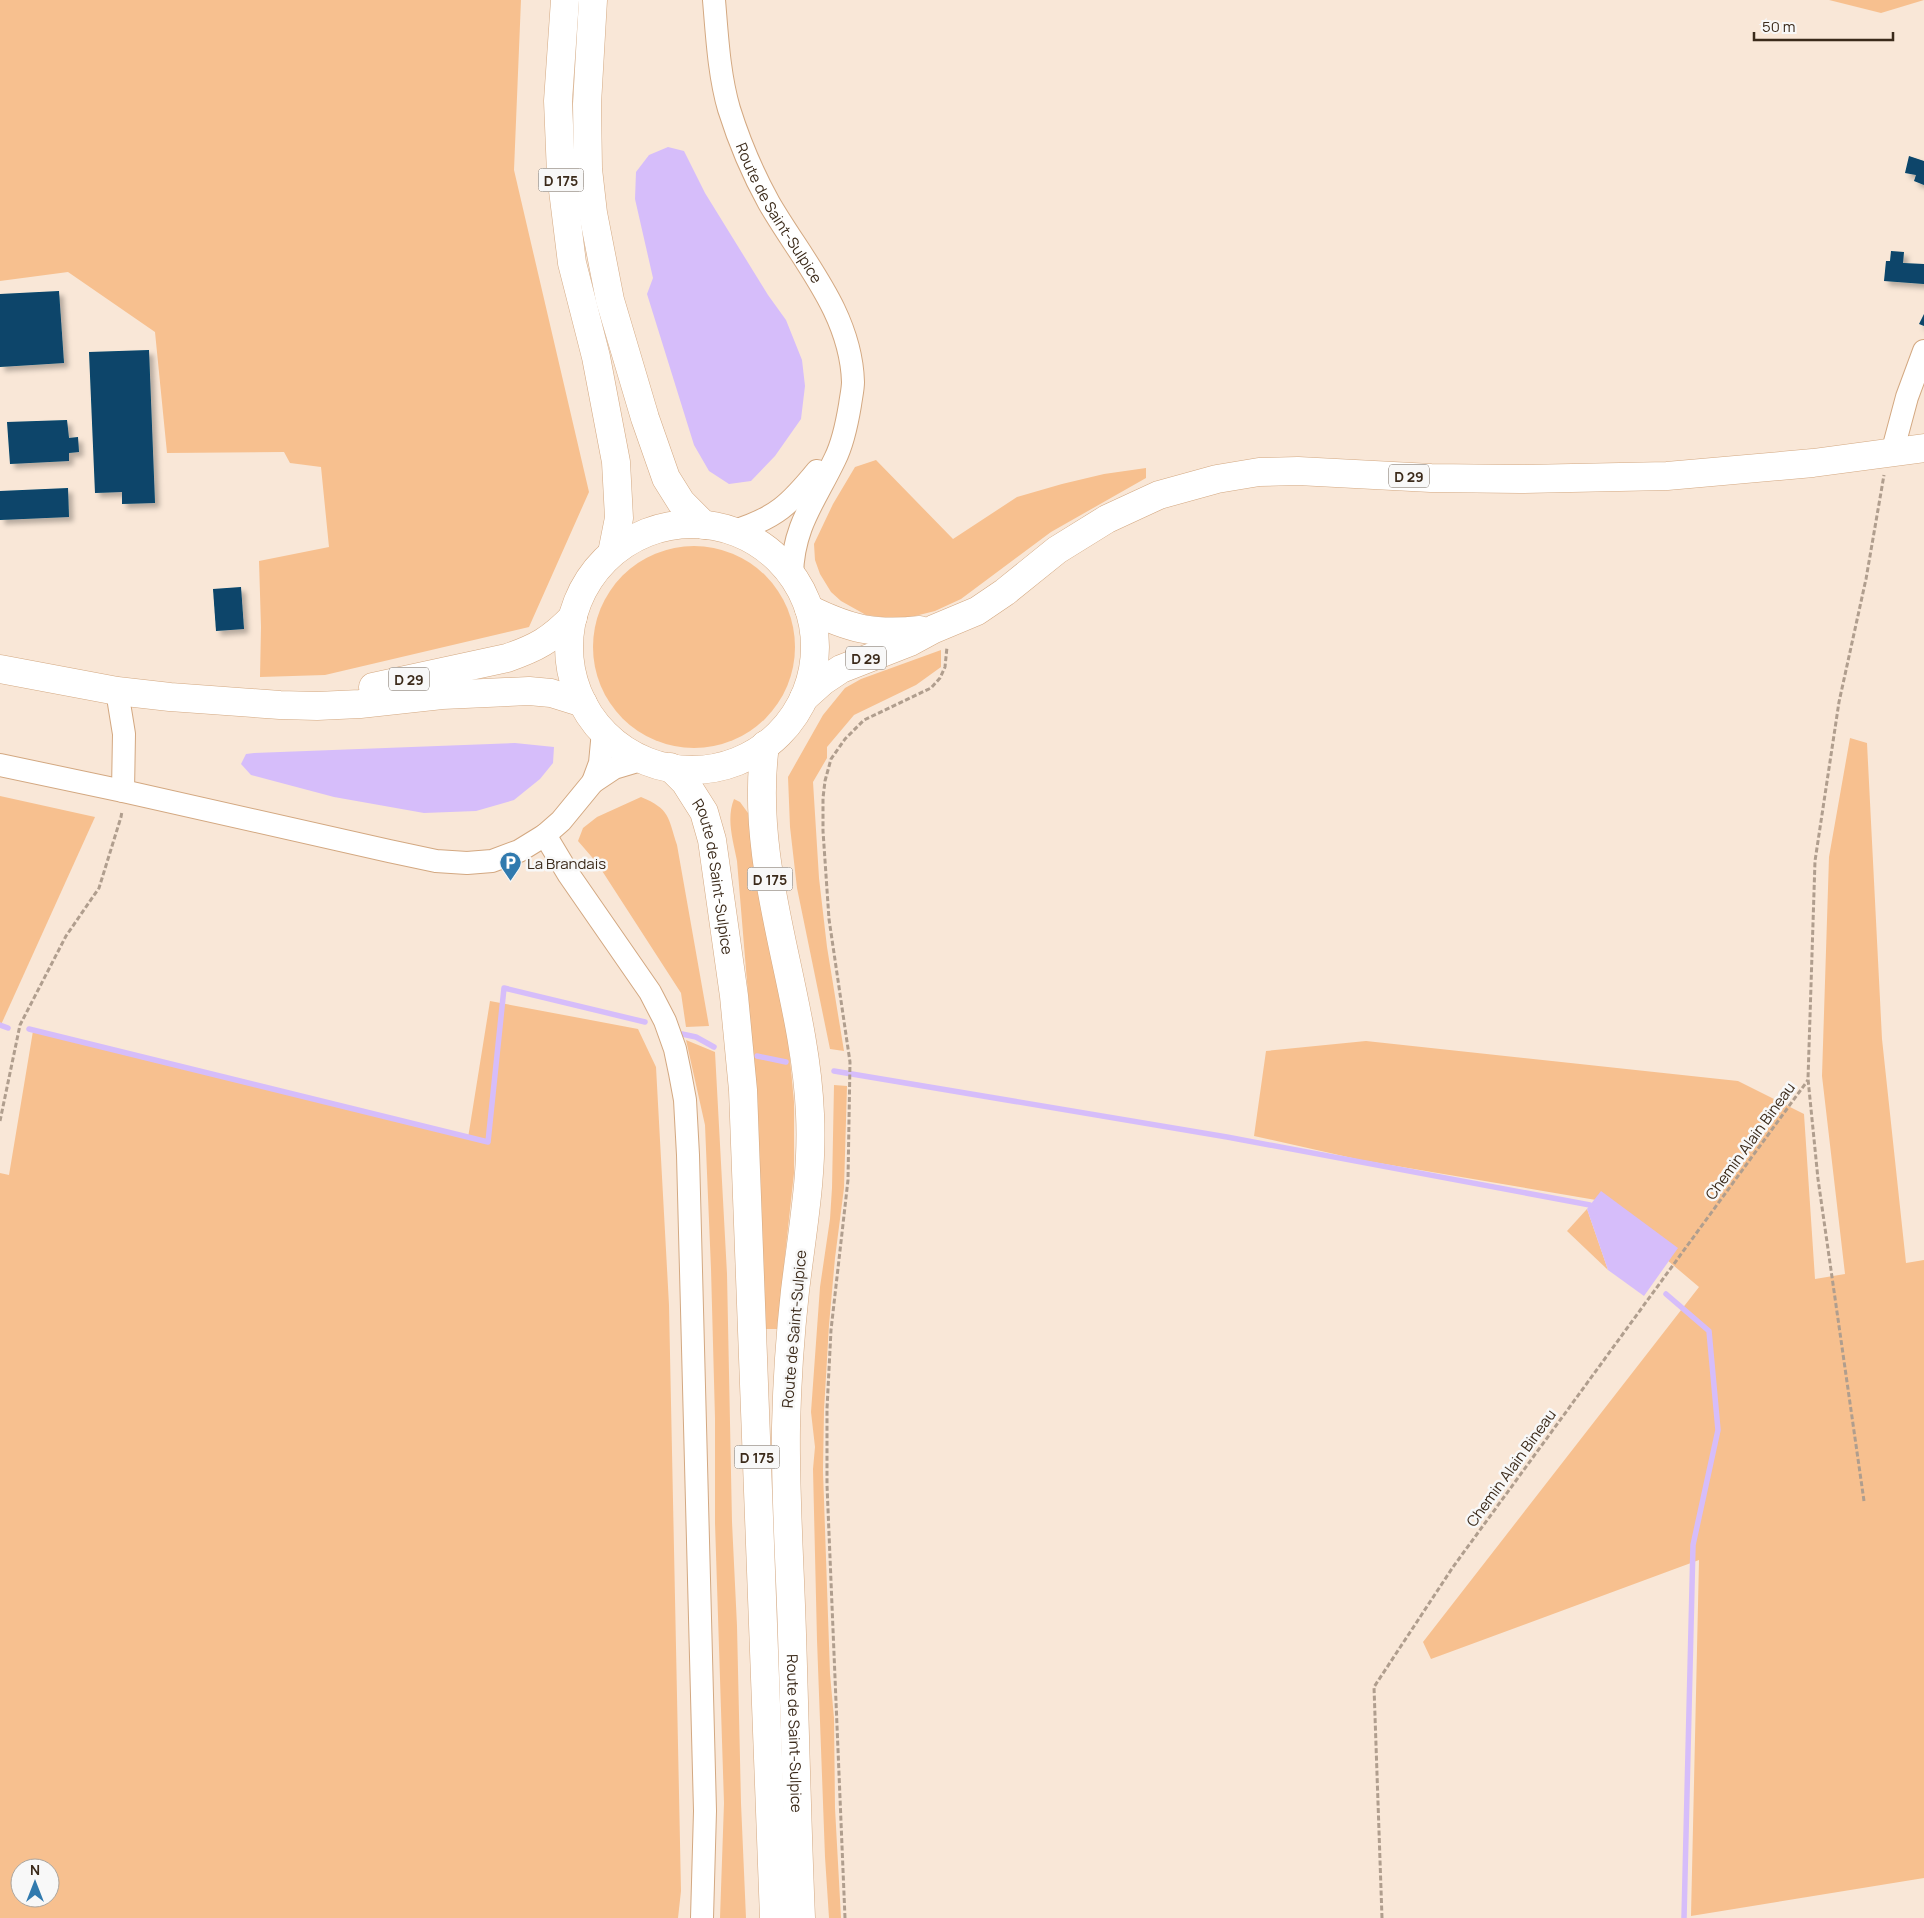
<svg xmlns="http://www.w3.org/2000/svg" width="1924" height="1918" viewBox="0 0 1924 1918" font-family="Manrope,sans-serif">
  <style>
    .green { fill: #f7c08f; fill-rule: evenodd }
    .water { fill: #d6bdfa }
    .lines { fill: none; stroke-linecap: round; stroke-linejoin: round }
    .stream { stroke: #d6bdfa; stroke-width: 5.5 }
    .building { fill: #07456b; filter: url(#shadow) }
    .minor-casing { stroke: #d3a881; stroke-width: 24 }
    .major-casing { stroke: #d3a881; stroke-width: 29 }
    .highway-casing { stroke: #d3a881; stroke-width: 29 }
    .path { stroke: #b09e8e; stroke-width: 3; stroke-dasharray: 5 2.5; stroke-linecap: butt }
    .minor { stroke: #fff; stroke-width: 22 }
    .major { stroke: #fff; stroke-width: 28 }
    .highway { stroke: #fff; stroke-width: 28 }
    .labels { text-anchor: middle; dominant-baseline: central; stroke-width: 5; stroke-linejoin: round; paint-order: stroke }
    .shield { fill: #f8f8f8; stroke: #74685d; stroke-width: 1 }
    .shield-label { font-size: 14px; font-weight: bold; fill: #3b2a1a }
    .street-label { font-size: 15px; fill: #3b2a1a; stroke: #f8f8f8 }
    .poi-label { font-size: 15px; fill: #3b2a1a; stroke: #f8f8f8; text-anchor: start }
  </style>
  <defs>
    <filter id="shadow"><feDropShadow dx="4.5" dy="4.5" stdDeviation="2.5" flood-color="#0004"/></filter>
  </defs>
  <rect width="100%" height="100%" fill="#f9e7d7"/>
  <g class="green">
    <path d="M0,0H521L514,170L589,492L529,627L325,675L260,677L261,627L259,561L329,547L321,467L290,463L284,452L167,453L155,332L68,272L0,281Z"/>
    <path d="M1829,0H1924L1881,13Z"/>
    <path d="M876,460L953,539L1017,497L1062,484L1104,474L1146,468V478L1051,532L961,599L935,611L911,617L890,618L866,615L841,601L831,592L820,574L815,560L814,544L833,504L855,467Z"/>
    <circle cx="694" cy="647" r="101"/>
    <path d="M941,650V667L916,685L854,715L827,747V758L813,782L819,878L827,947L844,1051L830,1049L797,888L790,827L788,777L823,715L845,688L861,679Z"/>
    <path d="M1850,738L1867,743L1882,1039L1906,1263L1924,1260V1878L1691,1916L1699,1560L1431,1659L1423,1642L1699,1287L1596,1200L1361,1160L1254,1136L1266,1051L1366,1041L1738,1081L1804,1114L1815,1279L1845,1274L1822,1076L1829,857Z"/>
    <path d="M0,796L95,817L0,1027Z"/>
    <path d="M641,797C670,809 668,817 677,845L709,1026L686,1027L681,993L597,863L578,841L583,828L597,817Z"/>
    <path d="M734,799L740,802L748,813L788,1037L794,1102V1173L777,1329H765L757,1102L737,861C733,840 726,819 734,799Z"/>
    <path d="M490,1001L638,1029L656,1067L669,1305L681,1891L678,1918H0V1173L9,1175L33,1031L468,1138ZM20,1868H50V1898H20Z"/>
    <path d="M686,1040L715,1052L727,1274L732,1522L737,1626L741,1803L746,1918H720L724,1803L715,1523V1418L711,1269L705,1125Z"/>
    <path d="M834,1085L847,1086L844,1188L835,1258L829,1325L824,1410L823,1471L830,1674L834,1718L835,1808L841,1918H829L825,1857L817,1640L813,1469L815,1447L811,1412L820,1287L830,1219L832,1188Z"/>
    <path d="M1587,1209L1608,1270L1567,1231Z"/>
  </g>
  <g class="water">
    <path d="M668,147L684,151L705,193L768,295L786,320L802,360L805,386L801,419L775,456L751,481L729,484L709,471L694,445L647,294L653,278L635,199L636,172L649,155Z"/>
    <path d="M515,743L554,747L553,763L540,779L514,800L476,811L424,813L334,797L251,775L241,764L246,754L254,753Z"/>
    <path d="M1601,1191L1678,1248L1644,1296L1608,1270L1587,1209Z"/>
  </g>
  <g class="lines">
    <g class="stream">
      <path d="M0,1025L8,1028"/>
      <path d="M29,1029L488,1142L504,988L645,1022"/>
      <path d="M682,1034L696,1037L714,1047"/>
      <path d="M757,1056L786,1062"/>
      <path d="M834,1071L1227,1137L1590,1205L1594,1212"/>
      <path d="M1666,1294L1709,1331L1718,1430L1693,1545L1684,1918"/>
    </g>
  </g>
  <g class="building">
    <path d="M1909,156L1924,161V185L1914,181L1916,175L1905,173Z"/>
    <path d="M1891,251L1904,252L1903,263L1924,264V284L1884,281L1886,261H1890Z"/>
    <path d="M59,291L64,363L0,367V294Z"/>
    <path d="M1924,314V326L1919,324Z"/>
    <path d="M149,350L155,503L122,504V492L95,493L89,352Z"/>
    <path d="M67,420L69,438L78,437L79,452L69,453V461L10,464L7,422Z"/>
    <path d="M68,488L69,517L0,520V491Z"/>
    <path d="M241,587L244,629L216,631L213,589Z"/>
  </g>
  <g class="lines">
    <defs>
      <g id="minor">
        <path id="s1" d="M714,0C717,35 719,75 729,109C739,141 753,174 769,203C802,260 851,313 853,382C853,389 851,397 850,405C847,423 843,443 835,459C815,501 793,526 792,575"/>
        <path d="M1892,453L1907,397L1924,351"/>
        <path d="M734,531C776,518 790,504 817,471"/>
        <path d="M117,691L124,734L123,791"/>
        <path d="M0,765L123,791L389,851L436,861L467,863L492,861L519,851L545,835L561,821L593,782L600,763L603,731"/>
        <path d="M593,782L614,768L644,759"/>
        <path d="M545,835L569,875L650,992L665,1021L675,1049L680,1073L685,1100L688,1155L705,1811L702,1918"/>
      </g>
      <g id="major">
        <circle cx="692" cy="647" r="123"/>
        <path d="M809,609C850,629 874,635 920,630"/>
        <path d="M0,669L117,691L170,697L280,705L317,706L360,704L442,695L529,691L551,693L583,703"/>
        <path d="M373,687L507,658C536,648 551,640 573,617"/>
        <path d="M804,698L823,681L841,669L910,642L934,629L977,611L1005,592L1057,550L1107,519L1159,495L1217,479L1259,472L1298,471L1431,478L1520,479L1667,476L1813,463L1924,448"/>
      </g>
      <g id="highway">
        <path d="M565,0L558,101L561,174L572,263L596,357L616,462L619,518L612,553"/>
        <path d="M593,0L587,104L588,169L593,213L610,300L645,418L666,478L681,502L704,525"/>
        <path id="s2" d="M765,745C748,870 805,990 810,1114C813,1174 802,1232 795,1291C790,1336 787,1381 786,1427C785,1495 790,1565 792,1634C795,1729 797,1823 801,1918"/>
        <path id="s3" d="M670,767L685,782L704,812L712,840L734,996L743,1090L774,1918"/>
      </g>
    </defs>
    <use href="#minor" class="minor-casing"/>
    <use href="#major" class="major-casing"/>
    <use href="#highway" class="highway-casing"/>
    <g class="path">
      <path d="M0,1121L20,1025L66,936L99,888L121,817L122,811"/>
      <path d="M1864,1501L1818,1179L1808,1079L1815,861L1839,702L1866,579L1884,475"/>
      <path d="M845,1918L827,1485V1409L831,1330L848,1180L850,1062L829,919L823,831V798L825,781L831,759L845,739L864,720L931,688L940,678L945,667L947,647"/>
      <path d="M1382,1918L1374,1687L1453,1567L1808,1080"/>
    </g>
    <use href="#minor" class="minor"/>
    <use href="#major" class="major"/>
    <use href="#highway" class="highway"/>
  </g>
  <defs>
    <symbol id="parking-pin" viewBox="-11 -11 22 30"><path d="M0 17L-7.5 6A9.5 9.5 0 1 1 7.5 6Z" fill="#317aae" stroke="#f8f8f8"/><path d="M-3.5-5.5H1a3.5 3.5 0 0 1 0 7H-1V5.5H-3.5ZM-1-3.4V-.6H.8a1.4 1.4 0 0 0 0-2.8Z" fill="#fff"/></symbol>
  </defs>
  <g fill-rule="evenodd">
    <use href="#parking-pin" x="498" y="850" width="25" height="34"/>
  </g>
  <g class="labels">
    <g class="shield">
      <rect x="538.5" y="168.5" width="45" height="23" rx="4"/>
      <rect x="1389" y="464.5" width="40" height="23" rx="4"/>
      <rect x="846" y="646.5" width="40" height="23" rx="4"/>
      <rect x="389" y="667.5" width="40" height="23" rx="4"/>
      <rect x="747.5" y="867.5" width="45" height="23" rx="4"/>
      <rect x="734.5" y="1445.5" width="45" height="23" rx="4"/>
    </g>
    <g class="shield-label">
      <text x="561" y="180">D 175</text>
      <text x="1409" y="476">D 29</text>
      <text x="866" y="658">D 29</text>
      <text x="409" y="679">D 29</text>
      <text x="770" y="879">D 175</text>
      <text x="757" y="1457">D 175</text>
    </g>
    <g class="street-label">
      <text stroke="none"><textPath href="#s1" startOffset="226">Route de Saint-Sulpice</textPath></text>
      <text stroke="none"><textPath href="#s3" startOffset="122">Route de Saint-Sulpice</textPath></text>
      <text transform="translate(1750 1141) rotate(-54)">Chemin Alain Bineau</text>
      <text transform="translate(794 1329) rotate(-85)">Route de Saint-Sulpice</text>
      <text transform="translate(1511 1468) rotate(-54)">Chemin Alain Bineau</text>
      <text stroke="none"><textPath href="#s2" startOffset="994">Route de Saint-Sulpice</textPath></text>
    </g>
    <g class="poi-label">
      <text x="527" y="863">La Brandais</text>
    </g>
  </g>
  <g transform="translate(35 1883)"><circle r="24" fill="#f8f8f8" stroke="#aca69f"/>
  <path d="M0-4L9 19L0 12L-9 19Z" fill="#317aae"/>
  <text y="-8" font-size="14" font-weight="bold" text-anchor="middle" fill="#3b2a1a">N</text>
  </g>
  <path d="M1754 32v8h139v-8" fill="none" stroke="#3b2a1a" stroke-width="2.5"/>
  <text x="1762" y="32" font-size="15" fill="#3b2a1a" stroke="#f8f8f8" stroke-width="4" paint-order="stroke">50 m</text>
</svg>
